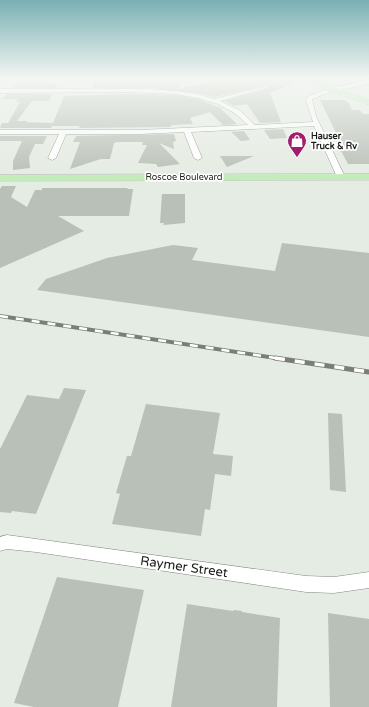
<svg xmlns="http://www.w3.org/2000/svg" width="369" height="707" viewBox="0 0 369 707" font-family="'Varela Round',sans-serif">
  <style>
    .building { fill: #b9c0b7 }
    .lines { fill: none; stroke-linecap: round; stroke-linejoin: round }
    .minor-casing { stroke: #838a82; stroke-width: 1 }
    .major-casing { stroke: #c8c9c8; stroke-width: 1 }
    .minor { fill: #fff; fill-rule: evenodd }
    .major { fill: #c4ecbb; fill-rule: evenodd }
    .rail-far1-casing { stroke: #797e77; stroke-width: 4 }
    .rail-casing { stroke: #797e77; stroke-width: 5 }
    .rail-far1 { stroke: #fff; stroke-width: 2.5; stroke-dasharray: 8; stroke-linecap: butt }
    .rail { stroke: #fff; stroke-width: 3.5; stroke-dasharray: 10; stroke-linecap: butt }
    .labels { text-anchor: middle; dominant-baseline: central; stroke-width: 3.5; stroke-linejoin: round; paint-order: stroke }
    .far-poi-label { font-size: 9px; font-weight: bold; fill: #1a1d19; stroke: #fff; text-anchor: start }
    .far-street-label { font-size: 9px; fill: #1a1d19; stroke: #fff }
    .near-street-label { font-size: 13px; fill: #1a1d19; stroke: #fff }
  </style>
  <rect width="100%" height="100%" fill="#e5ece3"/>
  <g class="building">
    <path d="M131,79L164,82V80L173,79L184,80L178,89L213,81L218,83L240,79L301,80L270,93L281,122L260,123L247,104L234,106L224,101L267,89L268,86L267,85L214,97L198,93L151,88H92L95,80L130,82Z"/>
    <path d="M17,82L54,83L53,85H57L56,88H12Z"/>
    <path d="M7,94H52L49,101H32L17,121H27L26,122L53,123L64,96L127,94L175,95L198,99L223,109H221L237,124L223,125L210,112L190,118L193,124L171,125V127L79,128L80,126H52L51,128H0L2,123H8L20,102H16L18,99H3Z"/>
    <path d="M320,100H344L348,102L352,110H360L363,114H369V164H348L341,151H345Z"/>
    <path d="M283,129L287,138L270,139L264,130Z"/>
    <path d="M244,131L250,140L241,141L231,132Z"/>
    <path d="M174,134L176,141L173,142L174,149L159,143L180,164L158,167L156,164L138,163L147,145H142L143,142H117L114,143L110,159H101L70,169L80,142H73L76,136Z"/>
    <path d="M0,136H47L43,144H35L29,157L30,168L13,170V161L22,141H0Z"/>
    <path d="M220,156H254L227,167Z"/>
    <path d="M2,186H16L11,197L27,207L35,190H42V188H128L127,189H133L129,216H58L84,231L0,268V189Z"/>
    <path d="M162,194H185V223L163,225L164,223H160Z"/>
    <path d="M282,243L369,253V337L37,290L46,279L107,258L173,245L198,248L192,260L275,271Z"/>
    <path d="M64,388L86,390L36,514L12,511L11,513L0,512V449L27,395L59,399Z"/>
    <path d="M146,404L220,413L213,454L233,456L231,476L215,474L210,510L205,509L201,536L112,524L120,494L116,493L127,456H131Z"/>
    <path d="M328,413L342,414L346,492L330,490Z"/>
    <path d="M57,577L144,590L118,707H34L14,703Z"/>
    <path d="M187,604L233,611L234,610L242,611V612L280,618L277,707H171Z"/>
    <path d="M328,613L369,619V707H330Z"/>
  </g>
  <g class="lines">
    <defs>
      <g id="minor">
        <path d="M369,80V84L330,92L312,99L316,116L345,177L341,179L337,177L314,126L191,132L202,158L198,160L194,158L184,132L140,134H66L56,158L52,160L48,158L59,134H0V130H140L248,125L236,114L218,104L198,98L175,94L127,92L0,93V89H151L175,91L198,94L214,99L267,86V88L220,101L241,111L255,125L313,122L306,100L307,97L326,89Z"/>
        <path d="M7,535L306,576L334,577L369,572V588L334,593L306,592L36,552L7,549L0,551V537Z"/>
      </g>
      <g id="major">
        <path d="M306,78H315L331,86L369,100V105L325,90Z"/>
        <path d="M369,174V180L0,181V175Z"/>
      </g>
    </defs>
    <use href="#minor" class="minor-casing"/>
    <use href="#major" class="major-casing"/>
    <use href="#minor" class="minor"/>
    <use href="#major" class="major"/>
    <defs>
      <path id="rail-far1" d="M0,316L282,359"/>
      <path id="rail" d="M275,358L369,372"/>
    </defs>
    <use href="#rail-far1" class="rail-far1-casing"/>
    <use href="#rail" class="rail-casing"/>
    <use href="#rail-far1" class="rail-far1"/>
    <use href="#rail" class="rail"/>
  </g>
  <linearGradient id="sky" x2="0" y2="1"><stop stop-color="#79b0b4"/><stop offset="0.44" stop-color="#f3f6f2"/><stop offset="1" stop-color="#f3f6f2" stop-opacity="0"/></linearGradient>
  <rect width="369" height="177" fill="url(#sky)"/>
  <defs>
    <symbol id="shop-pin" viewBox="-11 -11 22 30"><path d="M0 17L-7.5 6A9.5 9.5 0 1 1 7.5 6Z" fill="#a21e6d" stroke="#fff"/><path d="M-5-2.5h2.3a2.7 3.5 0 0 1 5.4 0H5L5.5 6h-11ZM-1.5-2.5h3a1.5 2.3 0 0 0-3 0Z" fill="#fff"/></symbol>
  </defs>
  <g fill-rule="evenodd">
    <use href="#shop-pin" x="286" y="130" width="22" height="30"/>
  </g>
  <g class="labels">
    <g class="far-poi-label">
      <text x="311" y="136">Hauser<tspan x="311" dy="10">Truck &amp; Rv</tspan></text>
    </g>
    <g class="far-street-label">
      <text x="184" y="177">Roscoe Boulevard</text>
    </g>
    <g class="near-street-label">
      <text transform="translate(184 567) rotate(8)">Raymer Street</text>
    </g>
  </g>
</svg>
